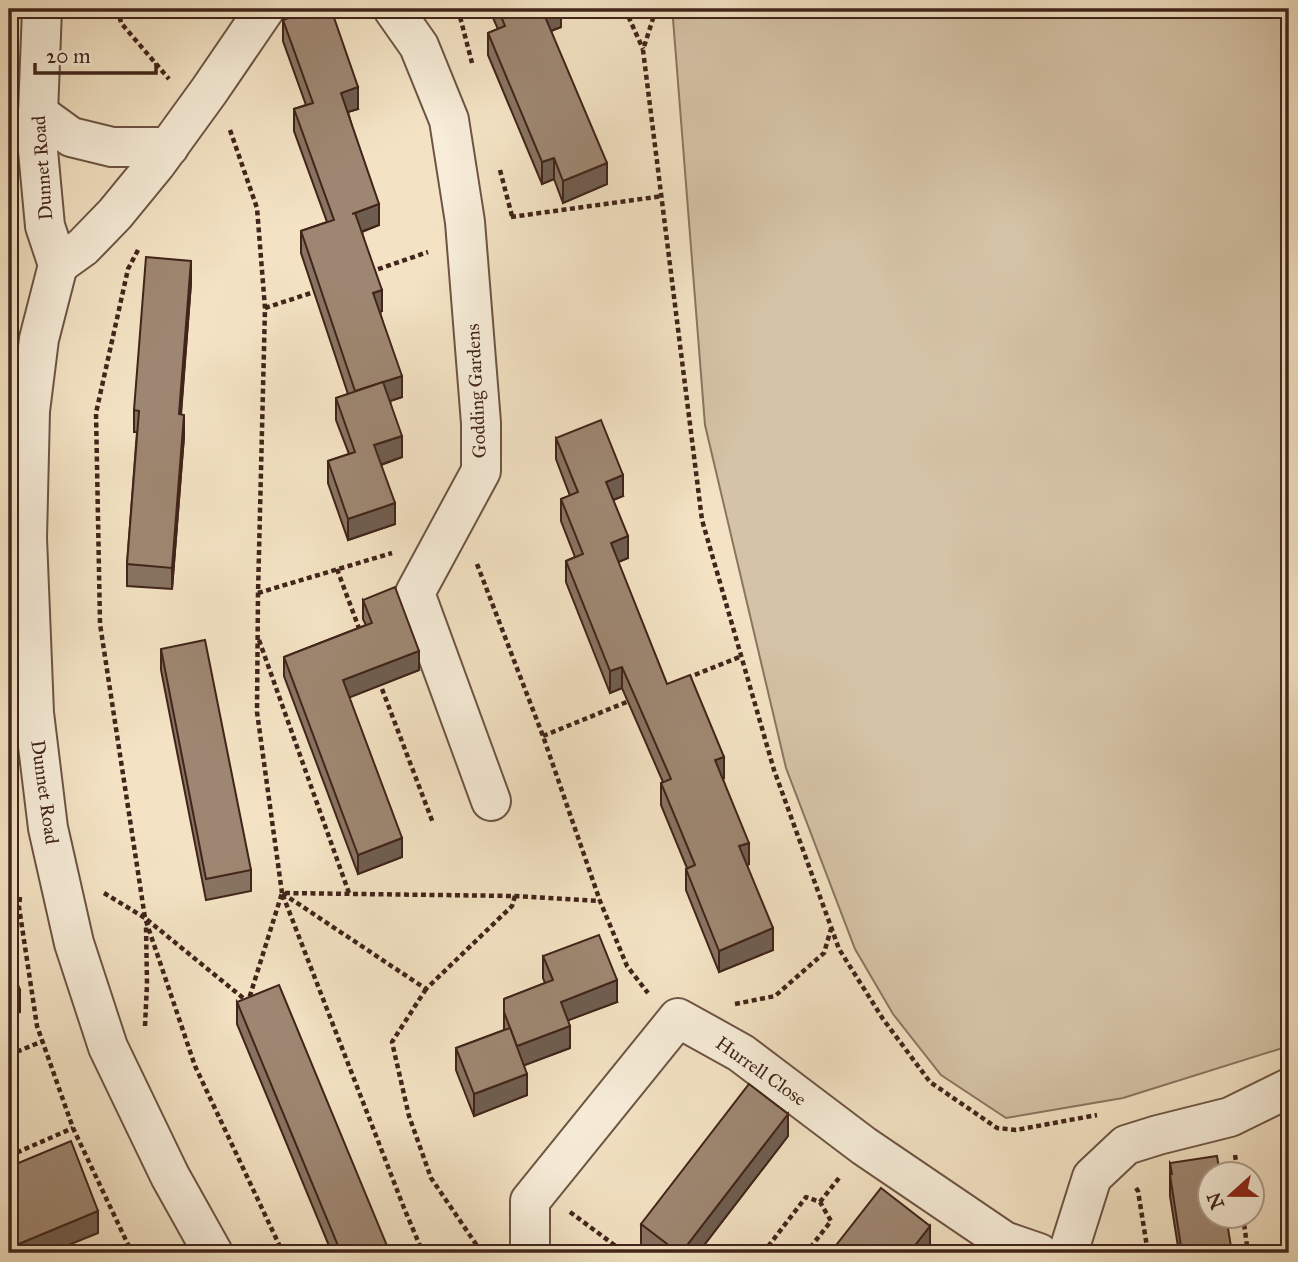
<svg xmlns="http://www.w3.org/2000/svg" width="1298" height="1262" viewBox="0 0 1298 1262" font-family="'IM FELL Great Primer',serif">
  <style>
    .green { fill: #d5c3a7; stroke: #8b7460; stroke-width: 2 }
    .lines { fill: none; stroke-linecap: round; stroke-linejoin: round }
    .minor-casing { stroke: #6e5444; stroke-width: 42 }
    .path { stroke: #41241a; stroke-width: 4.5; stroke-dasharray: 5 3.5; stroke-linecap: butt }
    .minor { stroke: #f7edd9; stroke-width: 38 }
    .wall { fill: #887462; stroke: #41241a; stroke-width: 2 }
    .shaded-wall { fill: #6f5e50; stroke: #41241a; stroke-width: 2 }
    .building { fill: #9e8772; stroke: #41241a; stroke-width: 2 }
    .labels { text-anchor: middle; dominant-baseline: central; stroke-width: 5; stroke-linejoin: round; paint-order: stroke }
    .street-label { font-size: 19px; fill: #41241a; stroke: #f7edd9 }
  </style>
  <rect width="100%" height="100%" fill="#f3e3c4"/>
  <filter id="stains"><feTurbulence type="fractalNoise" baseFrequency=".00286" numOctaves="4"/><feColorMatrix values="0 0 0 0 .2 0 0 0 0 .09 0 0 0 0 .02 0 0 0 .5 -.17"/></filter>
  <radialGradient id="worn" r=".72"><stop offset=".6" stop-color="#630" stop-opacity="0"/><stop offset="1" stop-color="#630" stop-opacity=".3"/></radialGradient>
  <path class="green" d="M677,9H1289V1046L1123,1098L1006,1118L941,1075L893,1014L855,949L786,768L705,425L673,19Z"/>
  <g class="lines">
    <defs>
      <g id="minor">
        <path d="M42,9L37,140L45,226L58,265L39,339L30,411L27,538L34,713L48,828L74,943L108,1047L170,1176L213,1253"/>
        <path d="M393,9L419,46L449,120L465,222L481,423V471L415,593L491,801"/>
        <path d="M38,113L71,137L112,147H169"/>
        <path d="M58,265L83,247L115,214L156,164L209,91L265,9"/>
        <path d="M530,1253V1201L678,1018L741,1053L864,1146L1004,1241L1039,1253"/>
        <path d="M1068,1253L1092,1177L1126,1145L1158,1135L1230,1117L1289,1088"/>
      </g>
    </defs>
    <use href="#minor" class="minor-casing"/>
    <g class="path">
      <path d="M118,9L121,23L169,79"/>
      <path d="M458,9L472,63"/>
      <path d="M625,9L643,49"/>
      <path d="M656,9L643,50L702,520L774,770L839,949L883,1019L930,1082L997,1128L1016,1130L1097,1115"/>
      <path d="M230,130L257,208L265,308L258,593L257,712L282,893"/>
      <path d="M500,170L512,216"/>
      <path d="M511,217L663,196"/>
      <path d="M138,250L128,269L96,413L100,624L145,918L248,1002L282,893L404,1208L423,1253"/>
      <path d="M370,272L428,252"/>
      <path d="M265,308L314,292"/>
      <path d="M477,564L543,736L600,901L627,966L648,993"/>
      <path d="M337,569L360,631"/>
      <path d="M258,593L392,553"/>
      <path d="M259,640L349,893"/>
      <path d="M687,678L742,656"/>
      <path d="M379,681L433,823"/>
      <path d="M543,736L634,699"/>
      <path d="M104,893L145,918L195,1066L283,1253"/>
      <path d="M515,896L512,906L426,989L282,893L515,896L600,901"/>
      <path d="M20,897L19,907L37,1026L73,1128L132,1253"/>
      <path d="M426,989L392,1042L409,1116L431,1178L482,1253"/>
      <path d="M735,1004L775,996L824,953L831,929"/>
      <path d="M145,1026L147,984L146,926"/>
      <path d="M9,1055L43,1041"/>
      <path d="M1235,1155L1238,1174"/>
      <path d="M9,1156L73,1128"/>
      <path d="M1136,1188L1138,1191L1148,1253"/>
      <path d="M820,1202L839,1178"/>
      <path d="M570,1212L625,1253"/>
      <path d="M1243,1216L1248,1253"/>
      <path d="M763,1253L806,1197L820,1202L831,1221L806,1253"/>
    </g>
    <use href="#minor" class="minor"/>
  </g>
  <g class="wall">
    <path d="M489,9H561V27L551,31L607,184L563,203L554,179L542,184L488,55V33L498,29Z"/>
    <path d="M283,20L358,109L348,112L379,225L362,232L382,311L380,312L402,397L390,401L402,457L381,465L395,524L348,540L328,483V461L349,454L336,420V398L348,394L301,253V231L327,222L294,131V109L306,105L283,41Z"/>
    <path d="M191,283L181,415L184,436L172,589L127,586V564L137,432H134V410Z"/>
    <path d="M556,438L623,496L613,500L628,558L618,562L667,684L724,778L723,779L749,864L747,865L773,950L719,972L686,890V869L687,868L661,805V783L663,782L622,688L610,693L566,582V561L575,557L561,521V499L570,496L556,459Z"/>
    <path d="M363,600L419,670L349,697L402,857L358,874L284,676V657L366,625L363,619Z"/>
    <path d="M161,649L251,870V891L206,900L161,670Z"/>
    <path d="M543,956L617,1002L568,1020L570,1048L524,1065L527,1095L474,1116L456,1070V1048L504,1030V999L545,983L543,978Z"/>
    <path d="M237,1002L390,1253H332L237,1024Z"/>
    <path d="M788,1136L698,1253H651L641,1245V1224Z"/>
    <path d="M1170,1163L1232,1253H1179L1170,1196Z"/>
  </g>
  <g class="shaded-wall">
    <path d="M553,9H561V27L543,34V12Z"/>
    <path d="M358,87V109L341,114V93Z"/>
    <path d="M554,158V179L542,184V162Z"/>
    <path d="M607,163V184L563,203V181Z"/>
    <path d="M379,204V225L352,235V214Z"/>
    <path d="M191,261V283L179,436V414Z"/>
    <path d="M382,290V311L373,315V293Z"/>
    <path d="M402,376V397L355,413V391Z"/>
    <path d="M184,415V436L172,589V568Z"/>
    <path d="M402,436V457L374,467V445Z"/>
    <path d="M623,475V496L606,503V482Z"/>
    <path d="M395,503V524L348,540V519Z"/>
    <path d="M628,536V558L611,565V543Z"/>
    <path d="M419,651V670L343,700V680Z"/>
    <path d="M622,667V688L610,693V671Z"/>
    <path d="M724,757V778L715,782V760Z"/>
    <path d="M402,838V857L358,874V855Z"/>
    <path d="M749,843V864L739,868V846Z"/>
    <path d="M773,928V950L719,972V951Z"/>
    <path d="M617,980V1002L561,1023V1002Z"/>
    <path d="M20,990V1012L9,1016V995Z"/>
    <path d="M570,1026V1048L517,1068V1046Z"/>
    <path d="M527,1074V1095L474,1116V1094Z"/>
    <path d="M788,1114V1136L698,1253H681Z"/>
    <path d="M98,1211V1233L49,1253H9V1248Z"/>
    <path d="M930,1226V1245L924,1253H909Z"/>
  </g>
  <g class="building">
    <path d="M313,9H331L358,87L341,93L379,204L352,214L355,213L382,290L373,293L402,376L355,391L301,231L334,220L294,109L313,103L283,20Z"/>
    <path d="M498,9H553L543,12L607,163L563,181L554,158L542,162L488,33L505,26Z"/>
    <path d="M146,257L191,261L179,414L184,415L172,568L127,564L139,411L134,410Z"/>
    <path d="M383,382L402,436L374,445L395,503L348,519L328,461L355,452L336,398Z"/>
    <path d="M601,420L623,475L606,482L628,536L611,543L667,684L690,675L724,757L715,760L749,843L739,846L773,928L719,951L686,869L695,865L661,783L671,779L622,667L610,671L566,561L583,554L561,499L578,492L556,438Z"/>
    <path d="M395,587L419,651L343,680L402,838L358,855L284,657L372,623L363,600Z"/>
    <path d="M205,640L251,870L206,879L161,649Z"/>
    <path d="M599,935L617,980L561,1002L570,1026L517,1046L504,1012V999L553,980L543,956Z"/>
    <path d="M9,962L20,990L9,995Z"/>
    <path d="M279,985L390,1253H341L237,1002Z"/>
    <path d="M510,1028L527,1074L474,1094L456,1048Z"/>
    <path d="M749,1084L788,1114L681,1253H679L641,1224Z"/>
    <path d="M71,1141L98,1211L9,1248V1167Z"/>
    <path d="M1217,1156L1220,1174H1210V1216H1226L1232,1253H1182L1170,1175L1172,1174L1170,1163Z"/>
    <path d="M881,1188L930,1226L909,1253H830Z"/>
  </g>
  <g class="labels">
    <g class="street-label">
      <text transform="translate(42 168) rotate(-94)">Dunnet Road</text>
      <text transform="translate(476 391) rotate(-93)">Godding Gardens</text>
      <text transform="translate(45 792) rotate(82)">Dunnet Road</text>
      <text transform="translate(761 1071) rotate(35)">Hurrell Close</text>
    </g>
  </g>
  <rect width="1298" height="1262" fill="none" stroke="#f3e3c4" stroke-width="35"/>
  <rect x="10" y="10" width="1277" height="1241" fill="none" stroke="#41241a" stroke-width="3.5"/>
  <rect x="18" y="18" width="1263" height="1227" fill="none" stroke="#41241a" stroke-width="2"/>
  <g transform="translate(1231 1195) rotate(249)"><circle r="33" fill="#f7edd9" stroke="#ae9d8d" stroke-width="2"/>
  <path d="M0-5L12 26L0 18L-12 26Z" fill="#8f2418"/>
  <text y="-10" font-size="19" font-weight="bold" text-anchor="middle" fill="#41241a">N</text>
  </g>
  <path d="M35 63v10h121v-10" fill="none" stroke="#41241a" stroke-width="3.5"/>
  <text x="46" y="63" font-size="21" fill="#41241a" stroke="#f7edd9" stroke-width="5" paint-order="stroke">20 m</text>
  <rect width="100%" height="100%" filter="url(#stains)"/>
  <rect width="100%" height="100%" fill="url(#worn)"/>
</svg>
